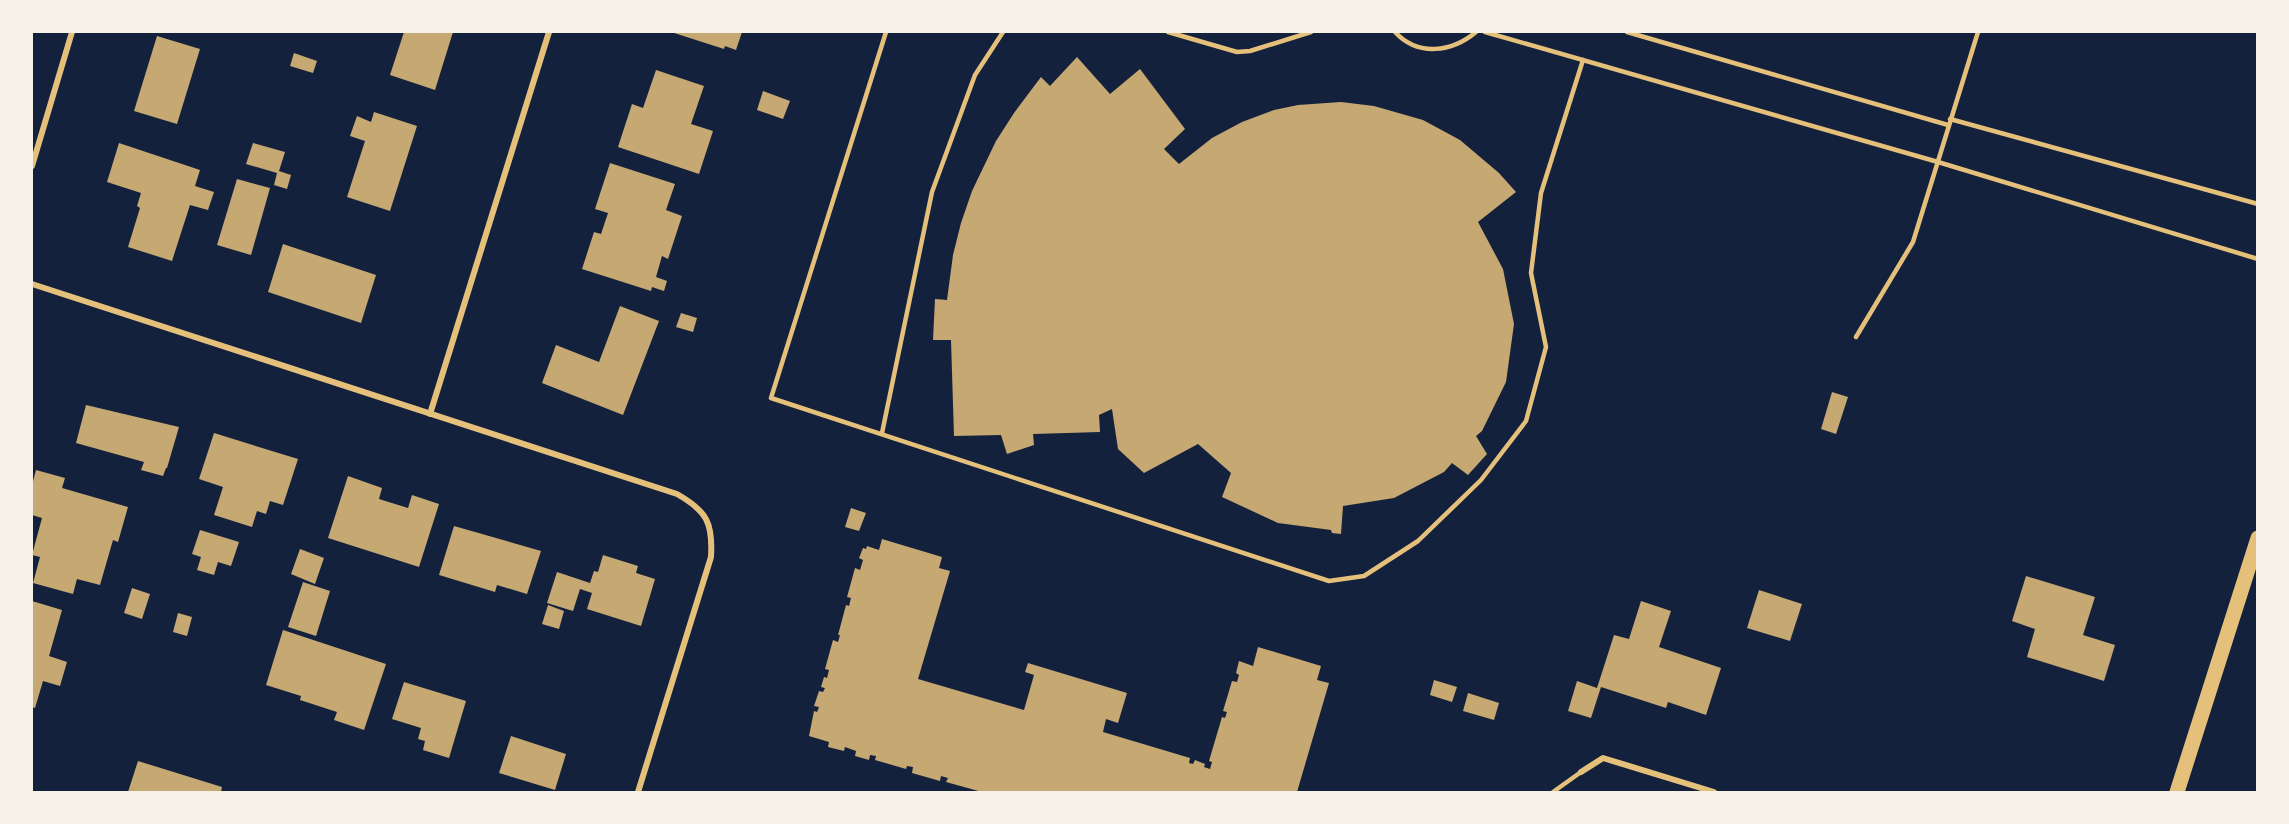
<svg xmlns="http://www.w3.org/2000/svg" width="2289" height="824" viewBox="0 0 2289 824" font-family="'PT Sans Narrow',sans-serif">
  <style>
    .building { fill: #c6a872 }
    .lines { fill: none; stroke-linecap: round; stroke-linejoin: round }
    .service { stroke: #e5c07b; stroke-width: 4.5 }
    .minor { stroke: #e5c07b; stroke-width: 6 }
    .primary { stroke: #e5c07b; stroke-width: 15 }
  </style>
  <rect width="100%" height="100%" fill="#14213d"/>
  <g class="building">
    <path d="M404,32H453L435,90L390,75Z"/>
    <path d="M671,32H742L736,50L725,46L724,49Z"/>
    <path d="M157,36L200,49L177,124L134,111Z"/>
    <path d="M294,53L317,61L313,73L290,66Z"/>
    <path d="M1077,57L1110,94L1140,69L1185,129L1164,149L1179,164L1212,138L1242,122L1274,110L1298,105L1341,102L1374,106L1423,120L1460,140L1499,173L1516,192L1478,222L1503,269L1514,324L1506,382L1482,431L1476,436L1487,454L1468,475L1452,463L1444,472L1394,498L1343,506L1341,534L1332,533L1331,530L1278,523L1222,497L1231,473L1198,444L1144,473L1118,449L1112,409L1099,415L1100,432L1033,434L1034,445L1007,454L1001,435L954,436L951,340H933L935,299L947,300L953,255L961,223L972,191L996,141L1014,113L1041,77L1050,86Z"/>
    <path d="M656,70L704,86L691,124L713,131L699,174L618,147L632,104L643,108Z"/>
    <path d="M763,91L790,101L783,119L757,110Z"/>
    <path d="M374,112L417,126L390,211L347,197L365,141L350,136L357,116L371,122Z"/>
    <path d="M119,143L200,170L195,186L214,192L208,210L190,205L172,261L128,247L140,208L137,206L141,193L107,182Z"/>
    <path d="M253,143L285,152L279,171L291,175L287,189L274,185L277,173L246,164Z"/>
    <path d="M610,163L675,184L666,210L682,216L668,259L662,256L656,277L667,281L664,291L652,287L651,291L582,269L594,232L601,234L608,213L595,209Z"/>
    <path d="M237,179L270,188L251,255L217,245Z"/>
    <path d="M283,244L376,275L361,323L268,292Z"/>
    <path d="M620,306L659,321L623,415L542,383L556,345L599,362Z"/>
    <path d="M681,313L697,318L693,332L676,327Z"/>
    <path d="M1832,392L1848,397L1836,434L1821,429Z"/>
    <path d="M86,405L179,427L167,468H166L163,476L141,470L144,462L76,443Z"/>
    <path d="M214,433L298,459L283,505L270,501L266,514L257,511L252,527L214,515L223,487L199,479Z"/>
    <path d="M36,470L65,478L62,488L128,507L118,542L113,540L100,585L77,579L73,594L33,583L40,557L32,555L42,518L32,515V485Z"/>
    <path d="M348,476L382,488L379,499L408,508L412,495L439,504L419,567L328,538Z"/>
    <path d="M851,508L866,513L859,531L845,527Z"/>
    <path d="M454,526L541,551L527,594L497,585L495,592L439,575Z"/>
    <path d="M200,530L239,542L231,566L218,562L214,575L197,570L201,557L192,554Z"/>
    <path d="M882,539L942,557L939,568L950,571L918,679L1024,710L1034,675L1025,672L1028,663L1127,693L1118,723L1106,719L1103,732L1190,758L1189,763L1193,764L1195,760L1205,764L1204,767L1210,769L1212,762L1209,761L1222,717L1225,718L1227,712L1223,711L1232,681L1237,682L1239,675L1236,673L1239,661L1253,666L1258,647L1321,666L1317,680L1329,683L1297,792H998L990,791V792H982L946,782L948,778L941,776L940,781L912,773L913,767L907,766L906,769L875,760L876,756L870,755L869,760L855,756L856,751L845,747L844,751L828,747L829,742L809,736L814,711L817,712L819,707L814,706L819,691L823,692L825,688L821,687L824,677L827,678L829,670L825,669L833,640L838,642L840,635H838L846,605L849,606L851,598L847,597L855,568L860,570L863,560L859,558L863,548L866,549L867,546L879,550Z"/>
    <path d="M300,549L324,558L315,584L291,574Z"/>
    <path d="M603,555L638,566L636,573L655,579L641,626L587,609L592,593L580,589L573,611L547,603L557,572L590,583L594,571L598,572Z"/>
    <path d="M2026,576L2095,597L2083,635L2115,645L2104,681L2027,657L2035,629L2012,621Z"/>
    <path d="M303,582L330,591L316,636L288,627Z"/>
    <path d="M132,588L150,594L142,619L124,613Z"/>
    <path d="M1759,590L1802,604L1790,641L1747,628Z"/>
    <path d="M32,601L62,610L49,656L67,662L60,686L43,681L35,708L32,707Z"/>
    <path d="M1641,601L1671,611L1659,647L1721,668L1706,715L1668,702L1666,708L1601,687L1591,718L1568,711L1577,681L1597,688L1614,635L1629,639Z"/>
    <path d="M548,605L564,611L559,629L542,624Z"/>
    <path d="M178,613L192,617L187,636L173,632Z"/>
    <path d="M283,630L386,664L364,730L334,720L337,712L300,700L301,696L266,685Z"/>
    <path d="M1434,680L1457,687L1452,702L1430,695Z"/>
    <path d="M404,682L466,701L449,758L423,750L425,741L418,739L421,728L392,719Z"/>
    <path d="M1468,693L1499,703L1494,720L1463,711Z"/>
    <path d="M511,736L566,754L555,790L499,773Z"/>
    <path d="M138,761L222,787L221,792H128Z"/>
  </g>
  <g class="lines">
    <g class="service">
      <path d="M886,32L771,398L1329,581L1364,576L1418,541L1481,480L1526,421L1546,347L1531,273L1541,193L1583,60"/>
      <path d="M1168,32L1237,52L1250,51L1311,32"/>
      <path d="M1395,32C1418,57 1452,52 1476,32"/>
      <path d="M1485,32L1938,162L2258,259"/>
      <path d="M1627,32L1948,125"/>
      <path d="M1950,119L2258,204"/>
      <path d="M1856,337L1913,242L1978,32"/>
      <path d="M882,433L932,192L975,75L1003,32"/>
      <path d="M1553,792L1581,772"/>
    </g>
    <g class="minor">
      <path d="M32,166L72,32"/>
      <path d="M32,284L677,494C707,511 713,523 711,557L638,792"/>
      <path d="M430,414L549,32"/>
      <path d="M1581,772L1603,758L1714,792"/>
    </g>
    <path class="primary" d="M2177,792L2258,538"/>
  </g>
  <rect width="2289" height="824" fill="none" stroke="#f6f1e7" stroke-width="66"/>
</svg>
